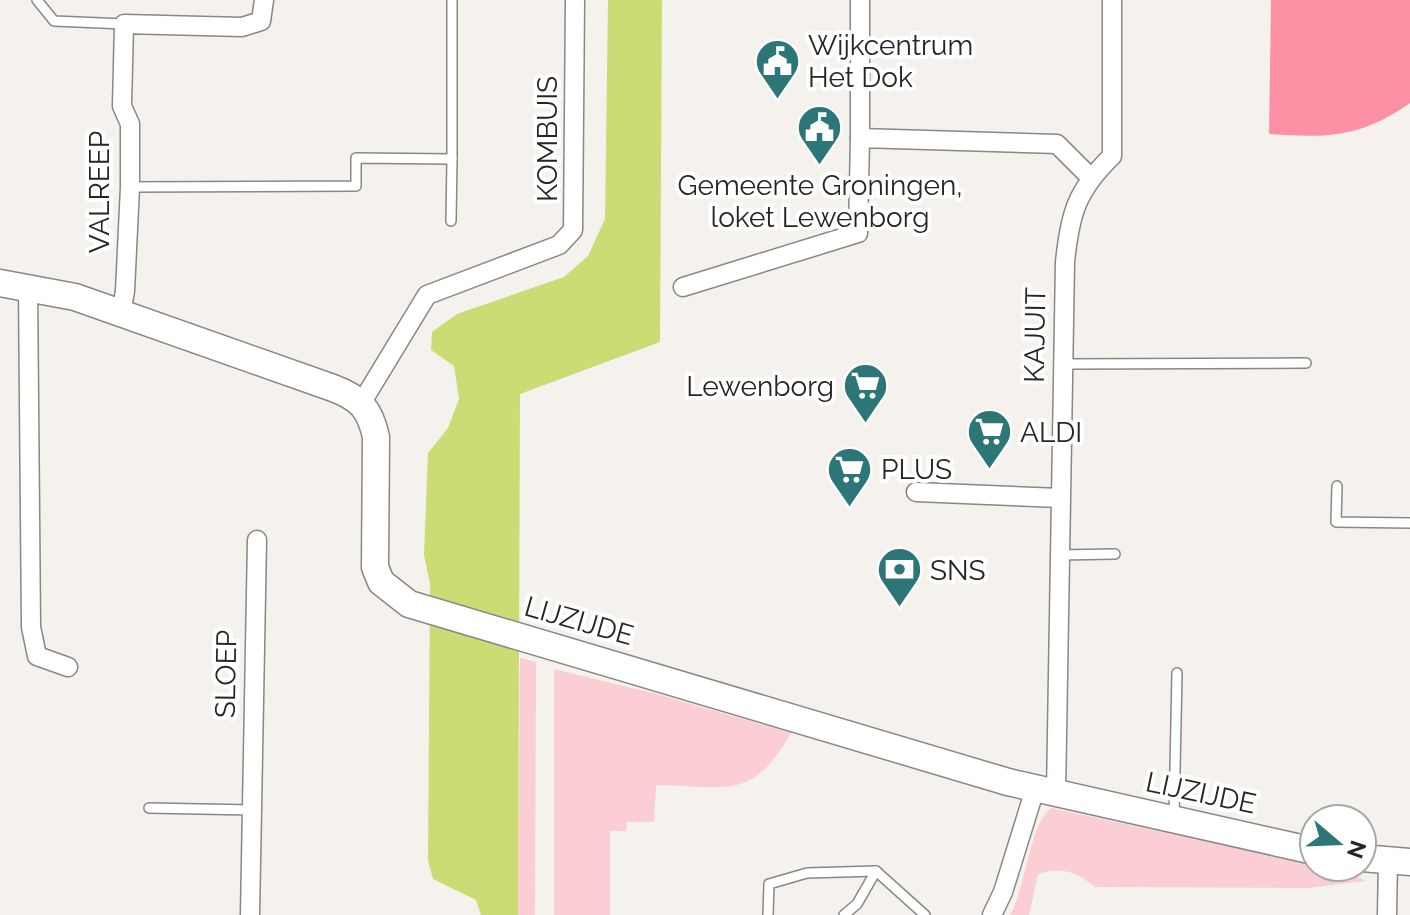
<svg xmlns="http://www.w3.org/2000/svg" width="1410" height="915" viewBox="0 0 1410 915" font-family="Raleway,sans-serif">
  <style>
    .green { fill: #fbced4 }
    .forest { fill: #fc91a5 }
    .water { fill: #ccdc74 }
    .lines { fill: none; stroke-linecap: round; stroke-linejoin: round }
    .lane-casing { stroke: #8a8784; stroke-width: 12 }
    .street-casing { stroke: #8a8784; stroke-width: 21 }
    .secondary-casing { stroke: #8a8784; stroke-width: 29 }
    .lane { stroke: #fff; stroke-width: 9 }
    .street { stroke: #fff; stroke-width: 18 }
    .secondary { stroke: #fff; stroke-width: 26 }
    .labels { text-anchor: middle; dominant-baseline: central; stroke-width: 8; stroke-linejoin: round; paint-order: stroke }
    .poi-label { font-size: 28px; fill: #262524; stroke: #fff; text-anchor: start }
    .street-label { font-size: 28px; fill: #262524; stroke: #fff }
  </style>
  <rect width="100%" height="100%" fill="#f5f1ed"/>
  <g class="green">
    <path d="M520,658L536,662L535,915H518Z"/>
    <path d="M554,669L657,694L791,733C752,802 727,786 656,785L654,822H627L626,831H610V915H554Z"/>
    <path d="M1051,808L1349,873L1366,881L1307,888L1095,887C1076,871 1062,867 1038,874L1029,915H1010C1026,888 1029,825 1051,808Z"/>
  </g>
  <path class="forest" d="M1271,0H1410V103C1360,138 1327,138 1269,134Z"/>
  <path class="water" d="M608,0H662L660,342L520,394L518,915H481L476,900L433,879L428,860L430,584L424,555L428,453L448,428L459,399L454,366L431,350L432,332L457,314L564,277L588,256L605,219Z"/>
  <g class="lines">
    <defs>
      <g id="lane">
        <path d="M37,0L54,21L124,24"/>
        <path d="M130,187L356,186V158L452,159V0"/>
        <path d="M451,221L452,159"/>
        <path d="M1063,364L1306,363"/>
        <path d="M1337,486L1336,522L1410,523"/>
        <path d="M1059,555L1115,554"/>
        <path d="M149,808L252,810"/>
        <path d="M1174,818L1177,673"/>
        <path d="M768,915L769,884L807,873L876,871L925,915"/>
        <path d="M844,915L857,904L876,871"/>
      </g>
      <g id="street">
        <path d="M860,0V138"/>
        <path d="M28,287L31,627L37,656L68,667"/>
        <path d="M683,287L858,233L860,138L1057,144L1090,177"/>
        <path d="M121,314L125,291L130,187V124L122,106L124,24L242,27L261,21L264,0"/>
        <path d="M362,402L427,295L559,245L573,230L575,0"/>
        <path d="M916,492L1060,498"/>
        <path d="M1056,794L1065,262C1070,214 1076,191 1112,156V0"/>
        <path d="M250,915L257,540"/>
        <path d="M992,915L1003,892L1035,789"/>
        <path d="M1387,915L1388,861"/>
      </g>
      <g id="secondary">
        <path d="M0,283L75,297L333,388C360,398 370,409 376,437L375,567L381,582L409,604L1008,782L1314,851"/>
        <path d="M1362,858L1410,862"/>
      </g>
    </defs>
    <use href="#lane" class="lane-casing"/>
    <use href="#street" class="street-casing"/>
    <use href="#secondary" class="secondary-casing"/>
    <use href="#lane" class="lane"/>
    <use href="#street" class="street"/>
    <use href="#secondary" class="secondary"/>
  </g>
  <defs>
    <symbol id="civic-pin" viewBox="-11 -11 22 30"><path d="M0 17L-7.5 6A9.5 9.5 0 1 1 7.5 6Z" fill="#2c7677" stroke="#fff"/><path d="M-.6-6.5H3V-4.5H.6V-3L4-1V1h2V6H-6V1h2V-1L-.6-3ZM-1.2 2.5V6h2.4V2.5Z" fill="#fff"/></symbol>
    <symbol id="supermarket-pin" viewBox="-11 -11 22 30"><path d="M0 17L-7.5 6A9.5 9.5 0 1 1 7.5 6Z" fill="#2c7677" stroke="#fff"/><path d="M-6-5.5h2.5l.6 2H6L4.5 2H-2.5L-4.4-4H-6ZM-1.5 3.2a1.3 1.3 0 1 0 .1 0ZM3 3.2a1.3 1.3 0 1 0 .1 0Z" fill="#fff"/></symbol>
    <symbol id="bank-pin" viewBox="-11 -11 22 30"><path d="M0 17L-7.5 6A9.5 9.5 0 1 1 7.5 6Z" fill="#2c7677" stroke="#fff"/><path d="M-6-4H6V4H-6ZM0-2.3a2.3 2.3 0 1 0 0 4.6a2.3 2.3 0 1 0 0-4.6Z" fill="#fff"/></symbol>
  </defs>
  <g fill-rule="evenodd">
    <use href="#civic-pin" x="752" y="36" width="51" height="69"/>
    <use href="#civic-pin" x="794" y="102" width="51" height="69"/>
    <use href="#supermarket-pin" x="840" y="360" width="51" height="69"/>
    <use href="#supermarket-pin" x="964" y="406" width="51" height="69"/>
    <use href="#supermarket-pin" x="824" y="444" width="51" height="69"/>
    <use href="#bank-pin" x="874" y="544" width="51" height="69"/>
  </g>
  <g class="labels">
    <g class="poi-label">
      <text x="808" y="45">Wijkcentrum<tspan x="808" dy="32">Het Dok</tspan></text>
      <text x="820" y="185" text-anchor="middle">Gemeente Groningen,<tspan x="820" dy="32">loket Lewenborg</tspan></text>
      <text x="834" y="386" text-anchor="end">Lewenborg</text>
      <text x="1020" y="432">ALDI</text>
      <text x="881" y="469">PLUS</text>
      <text x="930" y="570">SNS</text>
    </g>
    <g class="street-label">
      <text transform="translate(547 139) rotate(-90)">KOMBUIS</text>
      <text transform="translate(99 192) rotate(-90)">VALREEP</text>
      <text transform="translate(1035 335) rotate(-89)">KAJUIT</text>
      <text transform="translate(579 621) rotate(16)">LIJZIJDE</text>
      <text transform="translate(226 674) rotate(-89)">SLOEP</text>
      <text transform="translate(1201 793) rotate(12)">LIJZIJDE</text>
    </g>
  </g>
  <g transform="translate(1338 843) rotate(109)"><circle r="38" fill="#ffffff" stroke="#a8a8a7" stroke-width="2"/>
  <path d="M0-6L14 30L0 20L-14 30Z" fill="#2c7677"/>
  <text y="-12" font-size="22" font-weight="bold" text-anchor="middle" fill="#262524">N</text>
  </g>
</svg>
